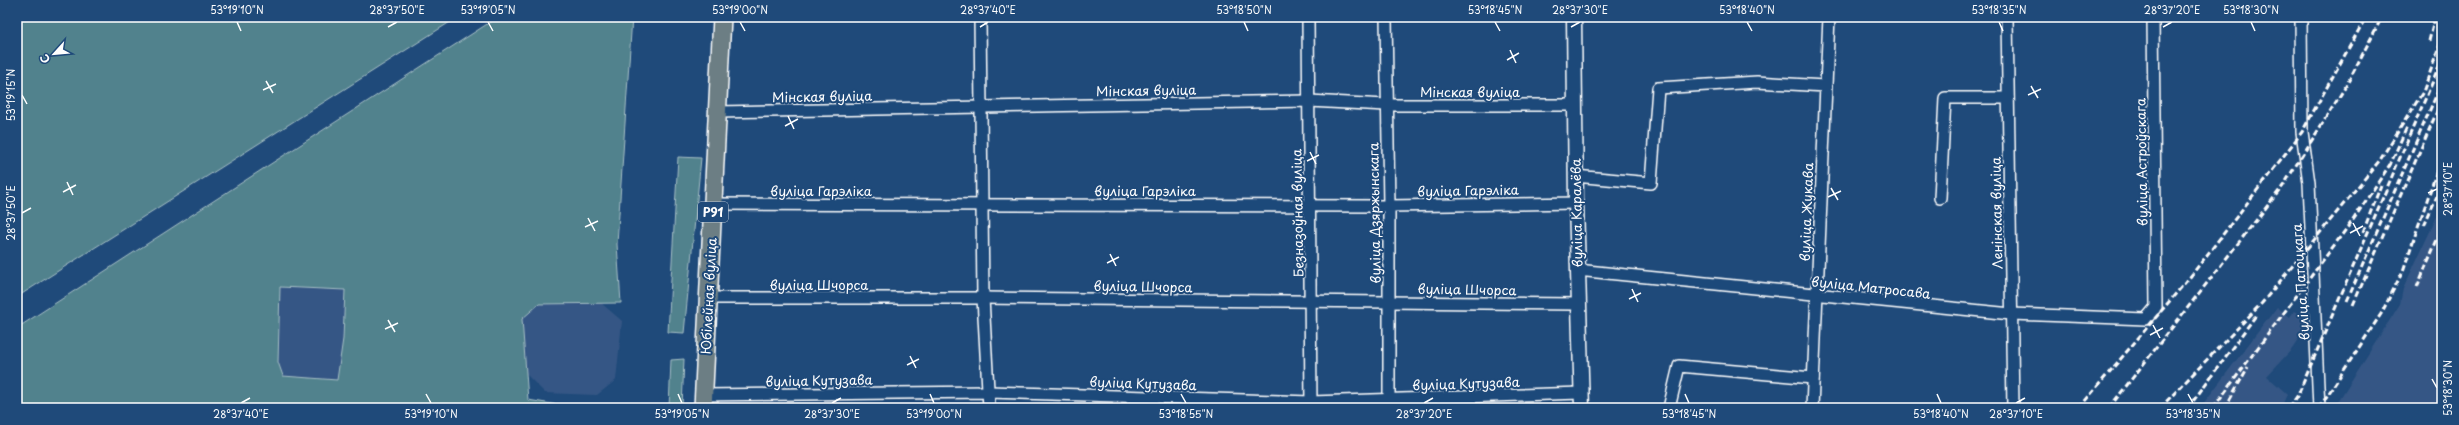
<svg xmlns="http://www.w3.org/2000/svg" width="2459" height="425" viewBox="0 0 2459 425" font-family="'Playpen Sans',sans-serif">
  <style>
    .built { fill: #365785 }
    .green { fill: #51828d; stroke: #a8c0c6; fill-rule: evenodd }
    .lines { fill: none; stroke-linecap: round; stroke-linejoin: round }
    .minor-casing { stroke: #fff; stroke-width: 14 }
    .tertiary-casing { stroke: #fff; stroke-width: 17 }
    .primary-casing { stroke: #fff; stroke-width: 20 }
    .minor { stroke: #1f4a7a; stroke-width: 11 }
    .tertiary { stroke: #1f4a7a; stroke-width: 14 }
    .primary { stroke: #6c7e84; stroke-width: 17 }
    .rail { stroke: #fff; stroke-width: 3; stroke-dasharray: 6 3; stroke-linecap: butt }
    .ticks { fill: none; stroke: #fff; stroke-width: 1.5 }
    .labels { text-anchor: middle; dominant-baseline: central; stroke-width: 4; stroke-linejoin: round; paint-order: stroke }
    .shield { fill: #1f4a7a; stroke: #bcc9d7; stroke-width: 1 }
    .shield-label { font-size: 12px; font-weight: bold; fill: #fff }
    .street-label { font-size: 13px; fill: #fff; stroke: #1f4a7a }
    .neatline { fill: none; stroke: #fff; stroke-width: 1.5 }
    .ticks-label { font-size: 10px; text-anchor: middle; fill: #fff }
  </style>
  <rect width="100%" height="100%" fill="#1f4a7a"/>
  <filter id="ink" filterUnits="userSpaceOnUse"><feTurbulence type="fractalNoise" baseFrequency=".025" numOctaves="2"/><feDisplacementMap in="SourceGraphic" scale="8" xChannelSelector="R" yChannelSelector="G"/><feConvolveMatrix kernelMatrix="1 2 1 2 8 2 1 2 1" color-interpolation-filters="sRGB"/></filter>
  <g filter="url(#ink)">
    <g class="built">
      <path d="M2441,208L2442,408H2334L2400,304L2403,289Z"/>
      <path d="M280,287L345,290L343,339L337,380L283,376L278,362Z"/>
      <path d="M601,303L622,321L616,380L597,395L545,393L526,374L522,319L539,304Z"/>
      <path d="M2277,307L2290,317L2294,311L2310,322L2292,349L2267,376L2287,394L2281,408H2200Z"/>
    </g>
    <g class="green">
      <path d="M17,17H458L17,297Z"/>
      <path d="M498,17H632L617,244L621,303L539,304L522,319L528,400L576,408H17V328ZM280,287L345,290L343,339L337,380L283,376L278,362Z"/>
      <path d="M678,157L701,158L684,333L668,332Z"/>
      <path d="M684,359L682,408H669L671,360Z"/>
    </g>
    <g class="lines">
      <defs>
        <g id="minor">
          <path d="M980,17L983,298L989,408"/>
          <path d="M1308,17L1311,408"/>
          <path d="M1386,17L1389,206V407"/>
          <path d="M2007,17L2013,408"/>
          <path d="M2301,17L2302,132L2309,183L2319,408"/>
          <path d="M718,112L1309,101L1386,105H1574"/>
          <path d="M1575,176L1651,183L1658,88L1757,82L1825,86"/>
          <path d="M1940,198L1945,98H2008"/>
          <path d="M713,204L1389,206L1576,203"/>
          <path d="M1577,270L2011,314L2146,319L2156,307L2153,17"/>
          <path d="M707,298H983L1579,304"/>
          <path d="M704,395L989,392L1311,402L1581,393"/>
          <path d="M1669,408L1679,366L1813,378"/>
          <path d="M1812,408L1829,17"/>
        </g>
        <path id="tertiary" d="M1574,17L1576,203L1582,408"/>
        <path id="primary" d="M703,408L722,17"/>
      </defs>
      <use href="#minor" class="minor-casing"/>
      <use href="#tertiary" class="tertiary-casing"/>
      <use href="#primary" class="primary-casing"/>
      <use href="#minor" class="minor"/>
      <use href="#tertiary" class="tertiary"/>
      <use href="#primary" class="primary"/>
      <g class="rail">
        <path d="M2429,41L2435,17"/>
        <path d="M2389,167L2407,127"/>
        <path d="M2424,225L2442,185"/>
        <path d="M2363,232L2381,185"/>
        <path d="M2442,284V282"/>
        <path d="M2417,287L2442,228"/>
        <path d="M2347,301L2442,82"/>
        <path d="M2353,305L2442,100"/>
        <path d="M2079,408L2190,277L2302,132L2366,17"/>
        <path d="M2109,408L2283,186L2346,86L2382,17"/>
        <path d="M2160,408L2262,303L2380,160L2423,92L2442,39"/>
        <path d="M2188,408L2257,314"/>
        <path d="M2213,408L2353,220L2391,163"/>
        <path d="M2225,408L2248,367"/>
        <path d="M2289,408L2298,395L2442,60"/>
        <path d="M2319,408L2381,314L2403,271L2442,156"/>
      </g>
    </g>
  </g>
  <path class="ticks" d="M237,22L241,31M488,22L493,31M740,22L745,31M1244,22L1248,31M1495,22L1500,31M1747,22L1752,31M1999,22L2003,31M2251,22L2255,31M388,27L397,22M980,27L988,22M1571,27L1580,22M2163,27L2172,22M1510,50L1516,63M1507,60L1519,53M266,81L273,93M2031,86L2038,98M263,90L276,84M22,95L27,104M2028,95L2041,89M788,116L794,129M785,126L798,119M1310,152L1316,164M1307,161L1319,155M67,182L73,195M1831,188L1838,200M63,192L76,185M2428,193L2437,189M1828,197L1841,191M22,213L31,208M588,218L595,231M2353,223L2360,236M585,227L598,221M2350,233L2363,226M1110,254L1116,266M1107,263L1119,257M1632,289L1638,302M1629,299L1641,293M388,320L395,332M2153,325L2160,338M385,329L398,323M2150,335L2163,328M910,356L916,368M907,365L919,359M2432,379L2437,388M426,394L431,403M678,394L682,403M930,394L934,403M1181,394L1186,403M1685,394L1689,403M1937,394L1941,403M2188,394L2193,403M241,403L250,398M832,403L841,398M1424,403L1433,398M2016,403L2025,398"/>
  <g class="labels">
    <rect class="shield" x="698" y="202" width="30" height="20" rx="3"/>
    <g class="shield-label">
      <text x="713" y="212">Р91</text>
    </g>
    <g class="street-label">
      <text transform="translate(1146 90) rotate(-1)">Мінская вуліца</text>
      <text x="1470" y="91">Мінская вуліца</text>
      <text transform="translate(822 96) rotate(-1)">Мінская вуліца</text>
      <text transform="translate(2141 162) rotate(-91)">вуліца Астроўскага</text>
      <text x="821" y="190">вуліца Гарэліка</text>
      <text x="1145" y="190">вуліца Гарэліка</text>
      <text transform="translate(1468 190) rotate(-1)">вуліца Гарэліка</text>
      <text transform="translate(1806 212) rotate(-88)">вуліца Жукава</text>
      <text transform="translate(1297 213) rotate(-91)">Безназоўная вуліца</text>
      <text transform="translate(1374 213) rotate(-91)">вуліца Дзяржынскага</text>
      <text transform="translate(1576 213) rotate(-91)">вуліца Каралёва</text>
      <text transform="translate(1996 213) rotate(-91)">Ленінская вуліца</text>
      <text transform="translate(2300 282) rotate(-94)">вуліца Патоцкага</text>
      <text x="819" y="284">вуліца Шчорса</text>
      <text transform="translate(1143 286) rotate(1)">вуліца Шчорса</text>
      <text transform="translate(1871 287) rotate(6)">вуліца Матросава</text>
      <text transform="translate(1467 289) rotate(1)">вуліца Шчорса</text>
      <text transform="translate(708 296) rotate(-87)">Юбілейная вуліца</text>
      <text transform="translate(819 380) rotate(-1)">вуліца Кутузава</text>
      <text transform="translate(1143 383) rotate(2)">вуліца Кутузава</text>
      <text transform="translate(1466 383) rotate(-2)">вуліца Кутузава</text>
    </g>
  </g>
  <rect width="2459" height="425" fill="none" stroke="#1f4a7a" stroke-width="44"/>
  <g transform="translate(54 54) rotate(243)" stroke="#1f4a7a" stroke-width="3" paint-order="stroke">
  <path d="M0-3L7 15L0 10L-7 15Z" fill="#ffffff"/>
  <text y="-6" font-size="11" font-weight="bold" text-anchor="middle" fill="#ffffff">С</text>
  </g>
  <rect x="22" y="22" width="2415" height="381" class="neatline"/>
  <g class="ticks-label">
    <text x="237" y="14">53°19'10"N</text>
    <text x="397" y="14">28°37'50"E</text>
    <text x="488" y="14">53°19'05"N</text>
    <text x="740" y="14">53°19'00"N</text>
    <text x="988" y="14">28°37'40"E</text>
    <text x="1244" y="14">53°18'50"N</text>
    <text x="1495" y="14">53°18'45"N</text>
    <text x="1580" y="14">28°37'30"E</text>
    <text x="1747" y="14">53°18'40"N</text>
    <text x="1999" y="14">53°18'35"N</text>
    <text x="2172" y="14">28°37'20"E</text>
    <text x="2251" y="14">53°18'30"N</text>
    <text transform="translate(11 95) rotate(-90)" y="4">53°19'15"N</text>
    <text transform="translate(2448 189) rotate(-90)" y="4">28°37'10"E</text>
    <text transform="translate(11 213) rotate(-90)" y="4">28°37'50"E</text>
    <text transform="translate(2448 388) rotate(-90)" y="4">53°18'30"N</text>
    <text x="241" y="418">28°37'40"E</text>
    <text x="431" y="418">53°19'10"N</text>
    <text x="682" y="418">53°19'05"N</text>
    <text x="832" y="418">28°37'30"E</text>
    <text x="934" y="418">53°19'00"N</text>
    <text x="1186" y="418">53°18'55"N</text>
    <text x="1424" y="418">28°37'20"E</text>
    <text x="1689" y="418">53°18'45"N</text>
    <text x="1941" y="418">53°18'40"N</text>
    <text x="2016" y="418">28°37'10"E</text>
    <text x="2193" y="418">53°18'35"N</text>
  </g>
</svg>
